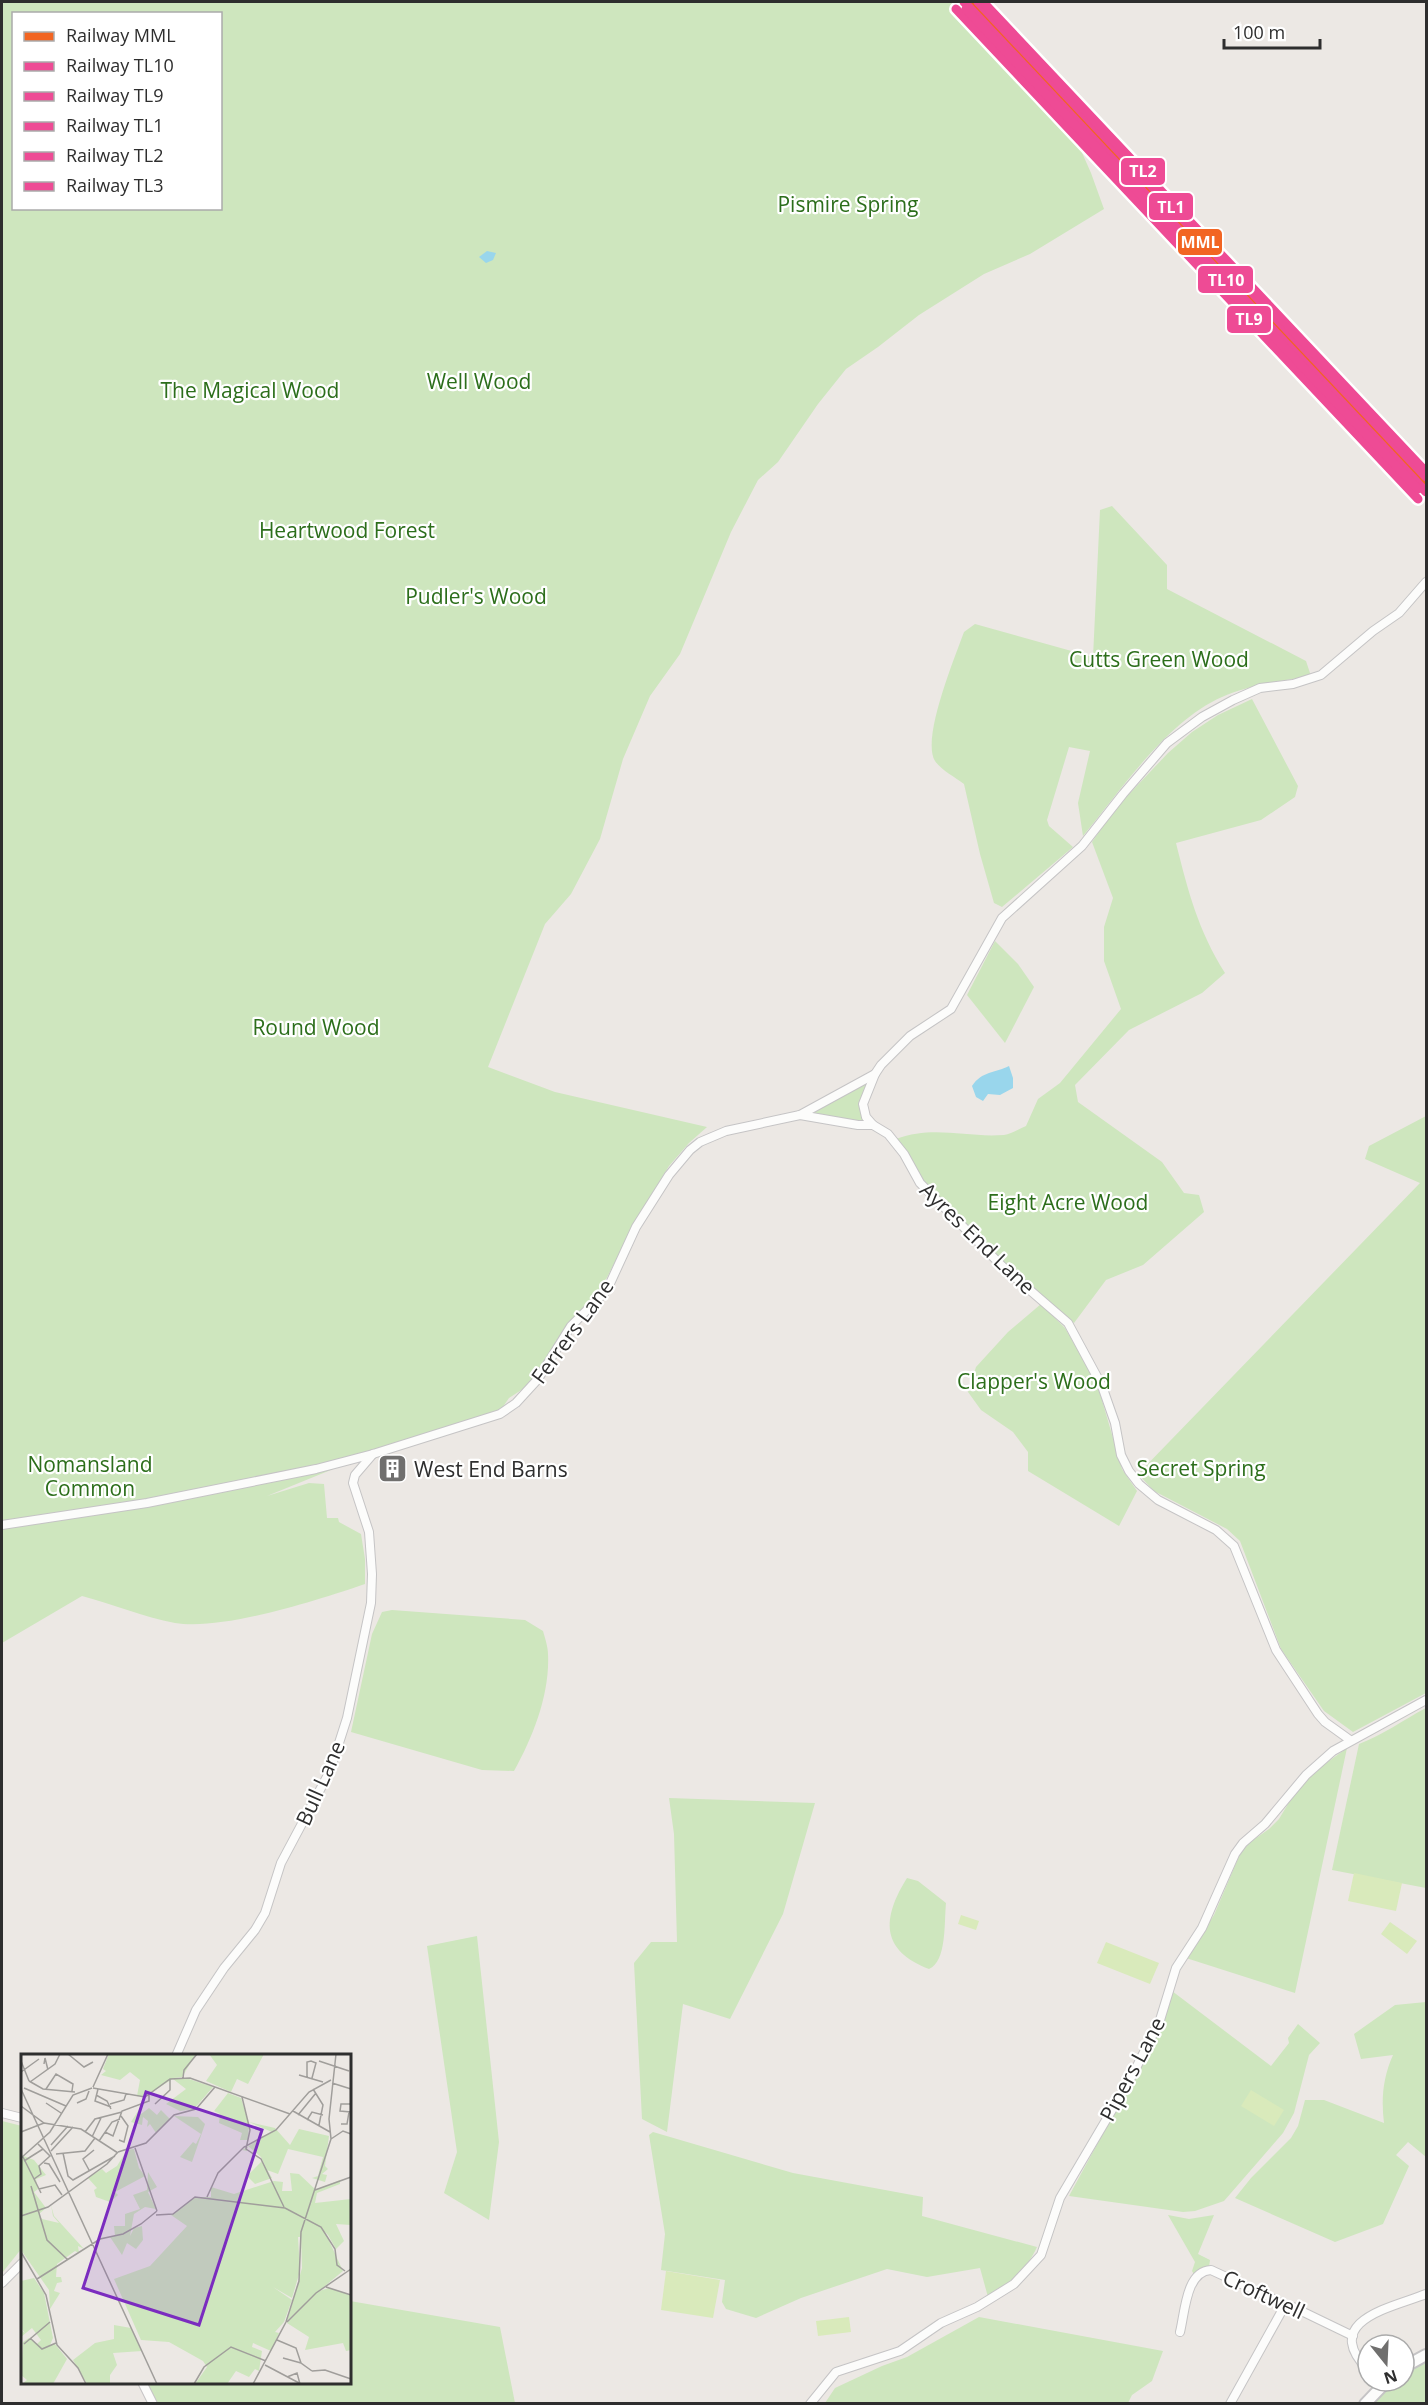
<svg xmlns="http://www.w3.org/2000/svg" width="1428" height="2405" viewBox="0 0 1428 2405" font-family="'Open Sans',sans-serif">
  <style>
    .green { fill: #cee6be; fill-rule: evenodd }
    .pitch { fill: #d9eabb }
    .water { fill: #99d6ec }
    .lines { fill: none; stroke-linecap: round; stroke-linejoin: round }
    .street-casing { stroke: #c5c4c5; stroke-width: 10 }
    .secondary-casing { stroke: #c5c4c5; stroke-width: 14 }
    .street { stroke: #fcfcfb; stroke-width: 8 }
    .secondary { stroke: #fcfcfb; stroke-width: 10 }
    .rail-1-casing { stroke: #fff; stroke-width: 14 }
    .rail-2-casing { stroke: #fff; stroke-width: 14 }
    .rail-3-casing { stroke: #fff; stroke-width: 14 }
    .rail-4-casing { stroke: #fff; stroke-width: 14 }
    .rail-5-casing { stroke: #fff; stroke-width: 14 }
    .rail-6-casing { stroke: #fff; stroke-width: 14 }
    .rail-1 { stroke: #f26522; stroke-width: 9 }
    .rail-2 { stroke: #ee4b95; stroke-width: 9 }
    .rail-3 { stroke: #ee4b95; stroke-width: 9 }
    .rail-4 { stroke: #ee4b95; stroke-width: 9 }
    .rail-5 { stroke: #ee4b95; stroke-width: 9 }
    .rail-6 { stroke: #ee4b95; stroke-width: 9 }
    .labels { text-anchor: middle; dominant-baseline: central; stroke-width: 4.5; stroke-linejoin: round; paint-order: stroke }
    .park-label { font-size: 21px; fill: #2c6e1b; stroke: #fff }
    .street-label { font-size: 21px; fill: #2e2e2e; stroke: #fff }
    .poi-label { font-size: 21px; fill: #2e2e2e; stroke: #fff; text-anchor: start }
    .inset-road { fill: none; stroke: #a09e9b; stroke-width: 1.5 }
    .view { fill: #7b2cbf; fill-opacity: 0.15; stroke: #7b2cbf; stroke-width: 3 }
    .inset-edge { fill: none; stroke: #2e2e2e; stroke-width: 3 }
    .line-badge { stroke: #fff; stroke-width: 2 }
    .badge-label { font-size: 16px; text-anchor: middle; font-weight: bold; fill: #fff }
  </style>
  <rect width="100%" height="100%" fill="#ece8e4"/>
  <g class="green">
    <path d="M2,2H951L1072,130L1091,173L1104,209L1030,254L984,274L919,315L878,347L846,369L818,404L778,462L758,480L731,532L680,654L650,696L623,759L600,839L571,894L545,924L488,1067L555,1092L707,1127L689,1143L669,1166L642,1210L602,1287L565,1327L529,1385L509,1398L498,1414L397,1443L267,1496L309,1483L324,1484L327,1518H338L339,1522L361,1534L365,1559V1584C318,1600 223,1631 175,1623C144,1617 112,1604 82,1596L2,1643ZM14,14H220V208H14Z"/>
    <path d="M1112,506L1167,565V589L1306,661L1311,676C1281,681 1249,685 1222,697C1167,721 1121,790 1083,836L1078,803L1090,751L1069,747L1047,820L1049,826L1073,847L1002,907L994,903L980,854L964,784C955,777 941,770 935,761C921,739 955,657 964,632L975,624L1093,657L1100,510Z"/>
    <path d="M1252,699L1298,786L1295,797L1261,820L1176,843C1188,891 1198,930 1225,973L1202,993L1129,1030L1075,1085L1078,1102L1162,1162L1184,1193L1199,1195L1204,1212L1143,1265L1106,1280L1074,1323L1032,1291L1004,1265L919,1177L896,1139C934,1125 966,1138 1004,1135C1011,1134 1019,1129 1026,1126L1038,1099L1060,1083L1121,1009L1104,961V927L1113,898L1092,842L1114,810L1168,753L1192,732L1218,715Z"/>
    <path d="M995,941L1018,964L1034,987L1005,1043L967,995Z"/>
    <path d="M864,1082H868L863,1122L807,1113Z"/>
    <path d="M1426,1116V1693L1353,1732L1324,1711L1281,1649L1240,1541L1227,1529L1154,1491L1138,1474L1420,1183L1365,1159L1369,1146Z"/>
    <path d="M1041,1304L1065,1328L1097,1383L1122,1469L1137,1491L1119,1526L1028,1471V1452L1013,1432L981,1410L968,1392L976,1367L1008,1332Z"/>
    <path d="M392,1610L525,1620L543,1631C545,1638 548,1647 548,1654C550,1694 533,1737 514,1771L482,1770L351,1732L372,1634L382,1612Z"/>
    <path d="M1426,1708V1888L1332,1870L1359,1744C1383,1735 1403,1720 1426,1708Z"/>
    <path d="M1347,1748L1295,1993L1186,1958L1214,1915L1240,1854L1249,1843L1269,1829L1279,1819L1297,1789L1307,1777Z"/>
    <path d="M669,1798L815,1803L783,1914L730,2019L683,2004L667,2132L642,2119L634,1963L651,1942H677L674,1834Z"/>
    <path d="M907,1878L918,1881L946,1903C944,1923 947,1961 929,1969C880,1950 882,1918 907,1878Z"/>
    <path d="M477,1936L499,2142L489,2220L444,2193L457,2152L427,1946Z"/>
    <path d="M1172,1991L1271,2066L1289,2043L1288,2038L1298,2024L1320,2043L1309,2055L1294,2113L1283,2133L1224,2201L1195,2211L1183,2212L1069,2196L1163,2023Z"/>
    <path d="M1426,2002V2157L1408,2142L1396,2155L1409,2166L1383,2224L1335,2242L1235,2198L1251,2178L1291,2138L1298,2126L1305,2100H1324L1384,2123C1381,2099 1383,2077 1393,2055L1361,2059L1354,2034L1395,2005Z"/>
    <path d="M2,2121L22,2126V2248L2,2273Z"/>
    <path d="M653,2132L793,2173L923,2197L922,2216L1037,2247C1028,2268 1008,2285 988,2297L980,2268L927,2277L887,2269L801,2298L756,2318L726,2309L722,2302L725,2280L661,2270L665,2234L649,2135Z"/>
    <path d="M1168,2215L1189,2219L1214,2215L1198,2254L1210,2260L1209,2267L1200,2269L1194,2274L1192,2271L1195,2262Z"/>
    <path d="M350,2301L500,2327L515,2403H158L147,2383L350,2382Z"/>
    <path d="M979,2317L1163,2351L1152,2381L1132,2395L1128,2403H825L835,2388L882,2366L907,2357Z"/>
    <path d="M1426,2360V2403L1372,2404L1394,2381H1404V2372Z"/>
  </g>
  <g class="pitch">
    <path d="M1354,1873L1402,1883L1396,1911L1348,1901Z"/>
    <path d="M961,1915L979,1921L976,1930L958,1924Z"/>
    <path d="M1390,1922L1417,1941L1407,1954L1381,1934Z"/>
    <path d="M1106,1942L1159,1963L1150,1984L1097,1963Z"/>
    <path d="M1251,2090L1284,2110L1274,2126L1241,2106Z"/>
    <path d="M666,2271L720,2280L713,2318L661,2310Z"/>
    <path d="M849,2317L851,2332L818,2336L816,2321Z"/>
  </g>
  <g class="water">
    <path d="M487,251L496,253L493,260L486,263L479,257Z"/>
    <path d="M1009,1066L1013,1078V1088L1000,1095L988,1094L983,1101L976,1097L972,1086C982,1071 995,1073 1009,1066Z"/>
  </g>
  <g class="lines">
    <defs>
      <g id="street">
        <path d="M800,1115L858,1125H873"/>
        <path d="M2,1525L147,1503L316,1469L373,1454L500,1414L516,1403L538,1379L571,1326L607,1290L636,1227L669,1175L690,1150L700,1142L726,1131L800,1115L875,1074"/>
        <path d="M1350,1740L1325,1722L1318,1714L1276,1650L1234,1546L1216,1530L1158,1500L1139,1484L1129,1471L1121,1455L1115,1423L1102,1386L1068,1323L1002,1266L920,1183L904,1154L888,1134L873,1125L866,1117L863,1104L875,1074L881,1065L910,1036L951,1009L1002,918L1082,846L1123,794L1167,743L1202,717L1233,700L1260,688L1293,684L1321,675L1373,631L1399,613L1426,582"/>
        <path d="M176,2056L196,2010L224,1968L255,1930L265,1913L281,1863L330,1771L347,1718L371,1603L372,1574L369,1532L353,1483L355,1475L373,1454"/>
        <path d="M2,2113L22,2118"/>
        <path d="M2,2283L22,2263"/>
        <path d="M1180,2332C1185,2312 1186,2271 1211,2270L1276,2300L1284,2307H1293L1353,2336"/>
        <path d="M1368,2370C1319,2320 1394,2307 1426,2294"/>
        <path d="M142,2382L153,2404"/>
        <path d="M810,2404L836,2372L900,2351L941,2323L977,2307L1014,2284L1041,2255L1060,2198L1132,2076L1160,2020L1176,1968L1202,1928L1235,1854L1243,1843L1265,1824L1306,1775L1333,1751L1426,1700"/>
        <path d="M1230,2404L1284,2307"/>
      </g>
      <g id="secondary">
        <path d="M1404,2367L1426,2355"/>
        <path d="M1365,2404L1387,2381"/>
      </g>
    </defs>
    <use href="#street" class="street-casing"/>
    <use href="#secondary" class="secondary-casing"/>
    <use href="#street" class="street"/>
    <use href="#secondary" class="secondary"/>
    <defs>
      <path id="rail-1" d="M974,2L1426,482"/>
      <path id="rail-2" d="M964,2L1426,492"/>
      <path id="rail-3" d="M956,9L1418,499"/>
      <path id="rail-4" d="M978,2L1426,477"/>
      <path id="rail-5" d="M983,2L1426,472"/>
      <path id="rail-6" d="M966,9L1418,489"/>
    </defs>
    <use href="#rail-1" class="rail-1-casing"/>
    <use href="#rail-2" class="rail-2-casing"/>
    <use href="#rail-3" class="rail-3-casing"/>
    <use href="#rail-4" class="rail-4-casing"/>
    <use href="#rail-5" class="rail-5-casing"/>
    <use href="#rail-6" class="rail-6-casing"/>
    <use href="#rail-1" class="rail-1"/>
    <use href="#rail-2" class="rail-2"/>
    <use href="#rail-3" class="rail-3"/>
    <use href="#rail-4" class="rail-4"/>
    <use href="#rail-5" class="rail-5"/>
    <use href="#rail-6" class="rail-6"/>
  </g>
  <defs>
    <symbol id="building-square" viewBox="-11 -11 22 22"><rect x="-9" y="-9" width="18" height="18" rx="4" fill="#706f6e" stroke="#fff"/><path d="M-4-6H4V6H1V3H-1V6H-4ZM-2.5-4.3h1.7v1.8h-1.7ZM.8-4.3h1.7v1.8H.8ZM-2.5-1h1.7V.8h-1.7ZM.8-1h1.7V.8H.8Z" fill="#fff"/></symbol>
  </defs>
  <g fill-rule="evenodd">
    <use href="#building-square" x="376" y="1452" width="33" height="33"/>
  </g>
  <g class="labels">
    <g class="park-label">
      <text x="848" y="204">Pismire Spring</text>
      <text x="479" y="381">Well Wood</text>
      <text x="250" y="390">The Magical Wood</text>
      <text x="347" y="530">Heartwood Forest</text>
      <text x="476" y="596">Pudler's Wood</text>
      <text x="1159" y="659">Cutts Green Wood</text>
      <text x="316" y="1027">Round Wood</text>
      <text x="1068" y="1202">Eight Acre Wood</text>
      <text x="1034" y="1381">Clapper's Wood</text>
      <text x="90" y="1464">Nomansland<tspan x="90" dy="24">Common</tspan></text>
      <text x="1201" y="1468">Secret Spring</text>
    </g>
    <g class="street-label">
      <text transform="translate(978 1238) rotate(44)">Ayres End Lane</text>
      <text transform="translate(572 1331) rotate(-54)">Ferrers Lane</text>
      <text transform="translate(320 1783) rotate(-66)">Bull Lane</text>
      <text transform="translate(1132 2069) rotate(-62)">Pipers Lane</text>
      <text transform="translate(1264 2294) rotate(25)">Croftwell</text>
    </g>
    <g class="poi-label">
      <text x="414" y="1469">West End Barns</text>
    </g>
  </g>
  <g transform="translate(21 2054)">
    <rect width="330" height="330" fill="#ece8e4"/>
    <path d="M80,0H175L161,23L153,24L125,42H116L119,26L109,18L99,26L80,21L85,17L82,15L87,2ZM188,0H243L227,30L216,25L210,38L185,27L196,11ZM165,24L192,33L173,55L159,57L145,50L165,35L152,25ZM207,39L220,44L228,70L227,86H219L221,79L198,69L199,60L193,57ZM119,54L120,60L128,54L136,61L140,56L149,65L135,79L129,70L126,73L127,67L122,63L121,71L110,68ZM153,62L177,63L184,70L171,108L159,103L172,88L175,90L180,80ZM228,68L254,74L269,91L278,75L308,82L304,112L307,115L301,120L306,121L304,128L291,124L297,122L302,103L267,95L257,120L246,116L240,103L227,92L226,97L221,96L251,78ZM113,95L118,114L124,122L94,138L97,141L89,148L75,143L73,136L76,134L67,124L81,115L85,119L96,112L106,96ZM0,101L13,106L25,121L15,125L17,135L13,138L25,154L18,160L21,165L38,169L32,162L30,151L33,162L63,195L57,192L58,199L54,197L36,210L35,223H40L41,228L36,229L33,237L39,239L29,255L28,236L0,196ZM241,107L251,124L234,130L226,122ZM127,118L136,133L127,138L135,155L124,153L113,160L109,182L113,174L121,172L122,186L115,195L106,189L101,201L89,183L94,182L93,172H104V160L119,155L112,141L126,136ZM269,119L278,120L295,136L319,126V130L296,139L294,149L330,145V171L315,170L323,187L315,195L307,181L304,178L322,217L298,237L308,234L330,241V296L325,297L322,289L284,296L288,283L266,269L281,253L266,267L281,214L280,183H277L279,217L271,244L252,233L271,246L263,268L254,278L258,279L250,297L232,289L231,293L241,297L238,317L234,315L228,323L215,317L206,330H174L186,313L182,307L148,288L120,286L93,225L129,212L166,172L150,161L174,143H190V133L213,140L253,127L262,128L261,137H271ZM13,224L23,239L32,284L29,291L34,290L46,305L32,330H1L6,326L0,321L2,288L8,284L16,290L20,286L11,274L0,283V276L4,279L0,274V227ZM93,271L110,274L121,297L92,299L96,311L89,321V330H66L52,306L74,289L93,285Z" fill="#cee6be"/>
    <path class="inset-road" d="M47,0L63,13L72,8M0,7L8,27M298,7L328,17M23,10L24,4L27,16M0,18L18,5M278,21L302,28M286,23V8L290,7L295,9L291,24M162,24L163,16L176,0M8,27L22,35L54,38M9,28L34,10L39,0M311,29L330,35M72,33L87,0M3,34L45,52M72,34L124,43L149,25L169,24L269,60M0,35L136,330M25,35L35,20L52,30L51,37M77,35L74,47L90,53M292,35L302,51L298,71M75,41L86,47L90,55M221,43L229,76L225,95L240,105L263,153M25,49L40,59M56,49L65,45L68,37M89,50L103,46L105,40M134,50L149,36V25M330,50H320L319,57L330,58M0,52L23,69L60,75L97,99M272,57L309,78M277,61L295,39M286,66L291,58L302,61M320,70H326L328,58M0,78L23,69M64,78L74,65L101,58M84,78L92,82L101,57L128,47V41M71,83L80,64M310,85L322,77L330,80M98,86L103,88L107,72L100,62M78,87L91,68L99,65M30,91L47,72M114,94L136,157M30,97L52,73M97,98L125,89L153,61L175,55L194,33M42,99L47,122L52,126L94,102M35,100L64,97L74,84M2,103L20,139M0,104L29,78L52,41L71,34M3,107L22,95M23,109L28,110L39,128M68,116L62,105L73,96M13,125L20,120L18,112L29,102L17,90M10,132L26,186L47,206M18,135L34,131L41,141M294,136L330,123M186,143L197,119L223,93L255,76L288,38L310,26M135,161L152,160L174,143L264,154L300,173L314,195L316,211L324,217M0,162L27,153L86,110L96,99M0,198L25,241L36,291L57,314L65,330M16,225L79,185L102,180L120,170L136,157M305,233L330,241M266,268L295,239L330,215M9,284L21,295L35,289M256,286L275,294L280,309L291,317M3,290L29,268M262,304L280,309M244,311L280,330M291,317L304,316L330,325M266,323L276,319L279,330M173,330L183,313L210,293L245,307M232,330L265,268L278,227L280,178L310,85L308,65L315,0"/>
    <path class="view" d="M125,38L241,76L178,271L62,234Z"/>
    <rect width="330" height="330" class="inset-edge"/>
  </g>
  <g class="line-badge">
    <rect x="1120" y="157" width="46" height="29" rx="6" fill="#ee4b95"/>
    <rect x="1148" y="192" width="46" height="29" rx="6" fill="#ee4b95"/>
    <rect x="1177" y="228" width="46" height="28" rx="6" fill="#f26522"/>
    <rect x="1197" y="265" width="57" height="29" rx="6" fill="#ee4b95"/>
    <rect x="1226" y="305" width="46" height="29" rx="6" fill="#ee4b95"/>
  </g>
  <g class="badge-label">
    <text x="1143" y="177">TL2</text>
    <text x="1171" y="213">TL1</text>
    <text x="1200" y="248">MML</text>
    <text x="1226" y="286">TL10</text>
    <text x="1249" y="325">TL9</text>
  </g>
  <rect width="1428" height="2405" fill="none" stroke="#2e2e2e" stroke-width="6"/>
  <rect x="12" y="12" width="210" height="198" fill="#ffffff" stroke="#ababab" stroke-width="1.5"/>
  <rect x="24" y="32" width="30" height="9" fill="#f26522" stroke="#ababab" stroke-width="1.5"/>
  <text x="66" y="42" font-size="18" fill="#2e2e2e">Railway MML</text>
  <rect x="24" y="62" width="30" height="9" fill="#ee4b95" stroke="#ababab" stroke-width="1.5"/>
  <text x="66" y="72" font-size="18" fill="#2e2e2e">Railway TL10</text>
  <rect x="24" y="92" width="30" height="9" fill="#ee4b95" stroke="#ababab" stroke-width="1.5"/>
  <text x="66" y="102" font-size="18" fill="#2e2e2e">Railway TL9</text>
  <rect x="24" y="122" width="30" height="9" fill="#ee4b95" stroke="#ababab" stroke-width="1.5"/>
  <text x="66" y="132" font-size="18" fill="#2e2e2e">Railway TL1</text>
  <rect x="24" y="152" width="30" height="9" fill="#ee4b95" stroke="#ababab" stroke-width="1.5"/>
  <text x="66" y="162" font-size="18" fill="#2e2e2e">Railway TL2</text>
  <rect x="24" y="182" width="30" height="9" fill="#ee4b95" stroke="#ababab" stroke-width="1.5"/>
  <text x="66" y="192" font-size="18" fill="#2e2e2e">Railway TL3</text>
  <g transform="translate(1386 2363) rotate(162)"><circle r="28" fill="#ffffff" stroke="#ababab" stroke-width="1.5"/>
  <path d="M0-4.5L10 22L0 15L-10 22Z" fill="#706f6e"/>
  <text y="-9" font-size="16" font-weight="bold" text-anchor="middle" fill="#2e2e2e">N</text>
  </g>
  <path d="M1224 39v9h96v-9" fill="none" stroke="#2e2e2e" stroke-width="3"/>
  <text x="1233" y="39" font-size="18" fill="#2e2e2e" stroke="#ffffff" stroke-width="4.5" paint-order="stroke">100 m</text>
</svg>
